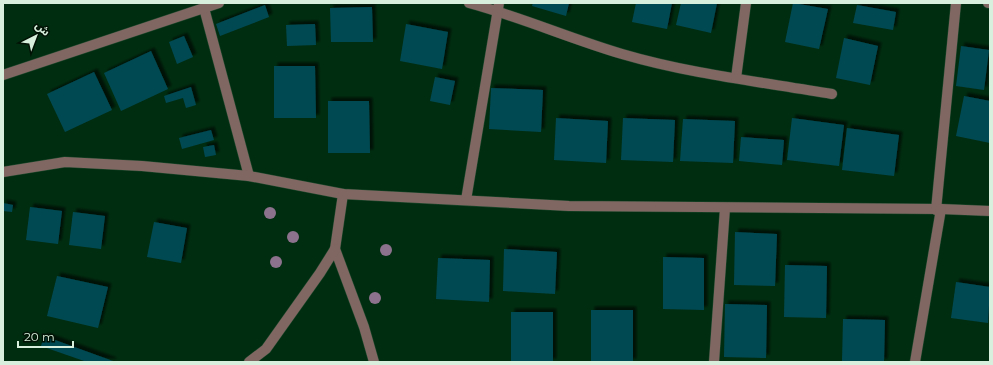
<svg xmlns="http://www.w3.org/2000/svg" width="993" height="365" viewBox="0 0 993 365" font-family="Montserrat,'Noto Sans Arabic',sans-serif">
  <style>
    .building { fill: #054953; filter: url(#shadow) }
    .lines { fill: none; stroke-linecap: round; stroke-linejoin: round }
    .minor-casing { stroke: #1e482d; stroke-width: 11 }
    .minor { stroke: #806762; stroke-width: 10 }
    .tree { fill: #8c728d }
  </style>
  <defs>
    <filter id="shadow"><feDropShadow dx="3.5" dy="-3.5" stdDeviation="1" flood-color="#0009"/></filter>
  </defs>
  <rect width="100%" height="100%" fill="#002d10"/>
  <g class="building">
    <path d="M533,3H569L566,16L532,6Z"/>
    <path d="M636,3H672L667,29L632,22Z"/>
    <path d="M681,3H717L711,33L676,25Z"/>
    <path d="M793,3L828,9L819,49L785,42Z"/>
    <path d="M265,5L269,17L220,36L216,24Z"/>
    <path d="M857,5L896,12L893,30L853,23Z"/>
    <path d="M372,7L373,42H331L330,8Z"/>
    <path d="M315,24L316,45L287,46L286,25Z"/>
    <path d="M406,24L448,32L442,69L400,61Z"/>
    <path d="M184,36L193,57L177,64L169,42Z"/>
    <path d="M844,38L878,46L870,85L836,78Z"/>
    <path d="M961,46L989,50L984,90L956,86Z"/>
    <path d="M151,51L168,89L121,111L104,73Z"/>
    <path d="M274,66H315L316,118H274Z"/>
    <path d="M94,72L112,110L65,132L47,94Z"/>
    <path d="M435,77L455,81L450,105L430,101Z"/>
    <path d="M191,87L196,105L186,108L183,98L166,103L164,96Z"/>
    <path d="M491,88L543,90L541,132L489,129Z"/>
    <path d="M964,96L990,101V143L956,136Z"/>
    <path d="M328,101H369L370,153H328Z"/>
    <path d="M556,118L608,121L606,163L554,160Z"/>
    <path d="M623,118L675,120L673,162L621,160Z"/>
    <path d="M792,118L844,125L839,166L787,160Z"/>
    <path d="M683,119L735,121L733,163L680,161Z"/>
    <path d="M847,128L899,135L894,176L842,170Z"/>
    <path d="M211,130L214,140L182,149L179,138Z"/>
    <path d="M741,137L784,140L782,165L739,161Z"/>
    <path d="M214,145L216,155L205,157L203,147Z"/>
    <path d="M3,203L13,205L12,212L3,211Z"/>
    <path d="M30,207L62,211L58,244L26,240Z"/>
    <path d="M73,212L105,216L101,249L69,245Z"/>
    <path d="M154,222L187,228L181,263L147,257Z"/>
    <path d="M735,232L777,234L775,286L734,285Z"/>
    <path d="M504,249L557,252L555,294L503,291Z"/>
    <path d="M663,257L704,258V310L663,309Z"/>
    <path d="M438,258L490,260L489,302L436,299Z"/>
    <path d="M785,265L827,266L826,318L784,317Z"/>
    <path d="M57,276L108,287L98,328L47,316Z"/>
    <path d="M956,282L990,287L988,323L951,318Z"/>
    <path d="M725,304L767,305L766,358L724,357Z"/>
    <rect x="591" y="310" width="42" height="52"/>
    <rect x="511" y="312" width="42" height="50"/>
    <path d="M843,319L885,320L884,362H842Z"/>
    <path d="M44,336L113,361V362H87L41,346Z"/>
  </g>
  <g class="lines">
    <defs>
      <g id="minor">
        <path d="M469,3C521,17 571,39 622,54C690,74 762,82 832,94"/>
        <path d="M988,3H990"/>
        <path d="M204,8L249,176"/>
        <path d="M3,75L219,3"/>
        <path d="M736,78L746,3"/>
        <path d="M3,172L65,162L142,166L249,176L343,194L569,206L941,209L990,211"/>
        <path d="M343,194L335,249L364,327L374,362"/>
        <path d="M466,200L499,3"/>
        <path d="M936,210L956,3"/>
        <path d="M249,362L266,349L320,273L335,249"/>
        <path d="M714,362L725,208"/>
        <path d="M915,362L941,209"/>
      </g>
    </defs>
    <use href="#minor" class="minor-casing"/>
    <use href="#minor" class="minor"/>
  </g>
  <g class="tree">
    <circle cx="270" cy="213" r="6"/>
    <circle cx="293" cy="237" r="6"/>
    <circle cx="386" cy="250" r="6"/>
    <circle cx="276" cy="262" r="6"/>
    <circle cx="375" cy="298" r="6"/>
  </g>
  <rect width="993" height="365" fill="none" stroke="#d7efdc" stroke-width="8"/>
  <g transform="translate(36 36) rotate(42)" stroke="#021205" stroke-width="3" paint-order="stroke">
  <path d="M0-3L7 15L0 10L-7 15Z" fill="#d7efdc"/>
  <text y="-6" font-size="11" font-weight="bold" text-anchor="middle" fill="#d7efdc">ش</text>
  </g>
  <path d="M18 341v6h55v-6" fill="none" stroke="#d7efdc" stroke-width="2"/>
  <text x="24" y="341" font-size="12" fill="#d7efdc" stroke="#021205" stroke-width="3" paint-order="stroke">20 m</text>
</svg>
